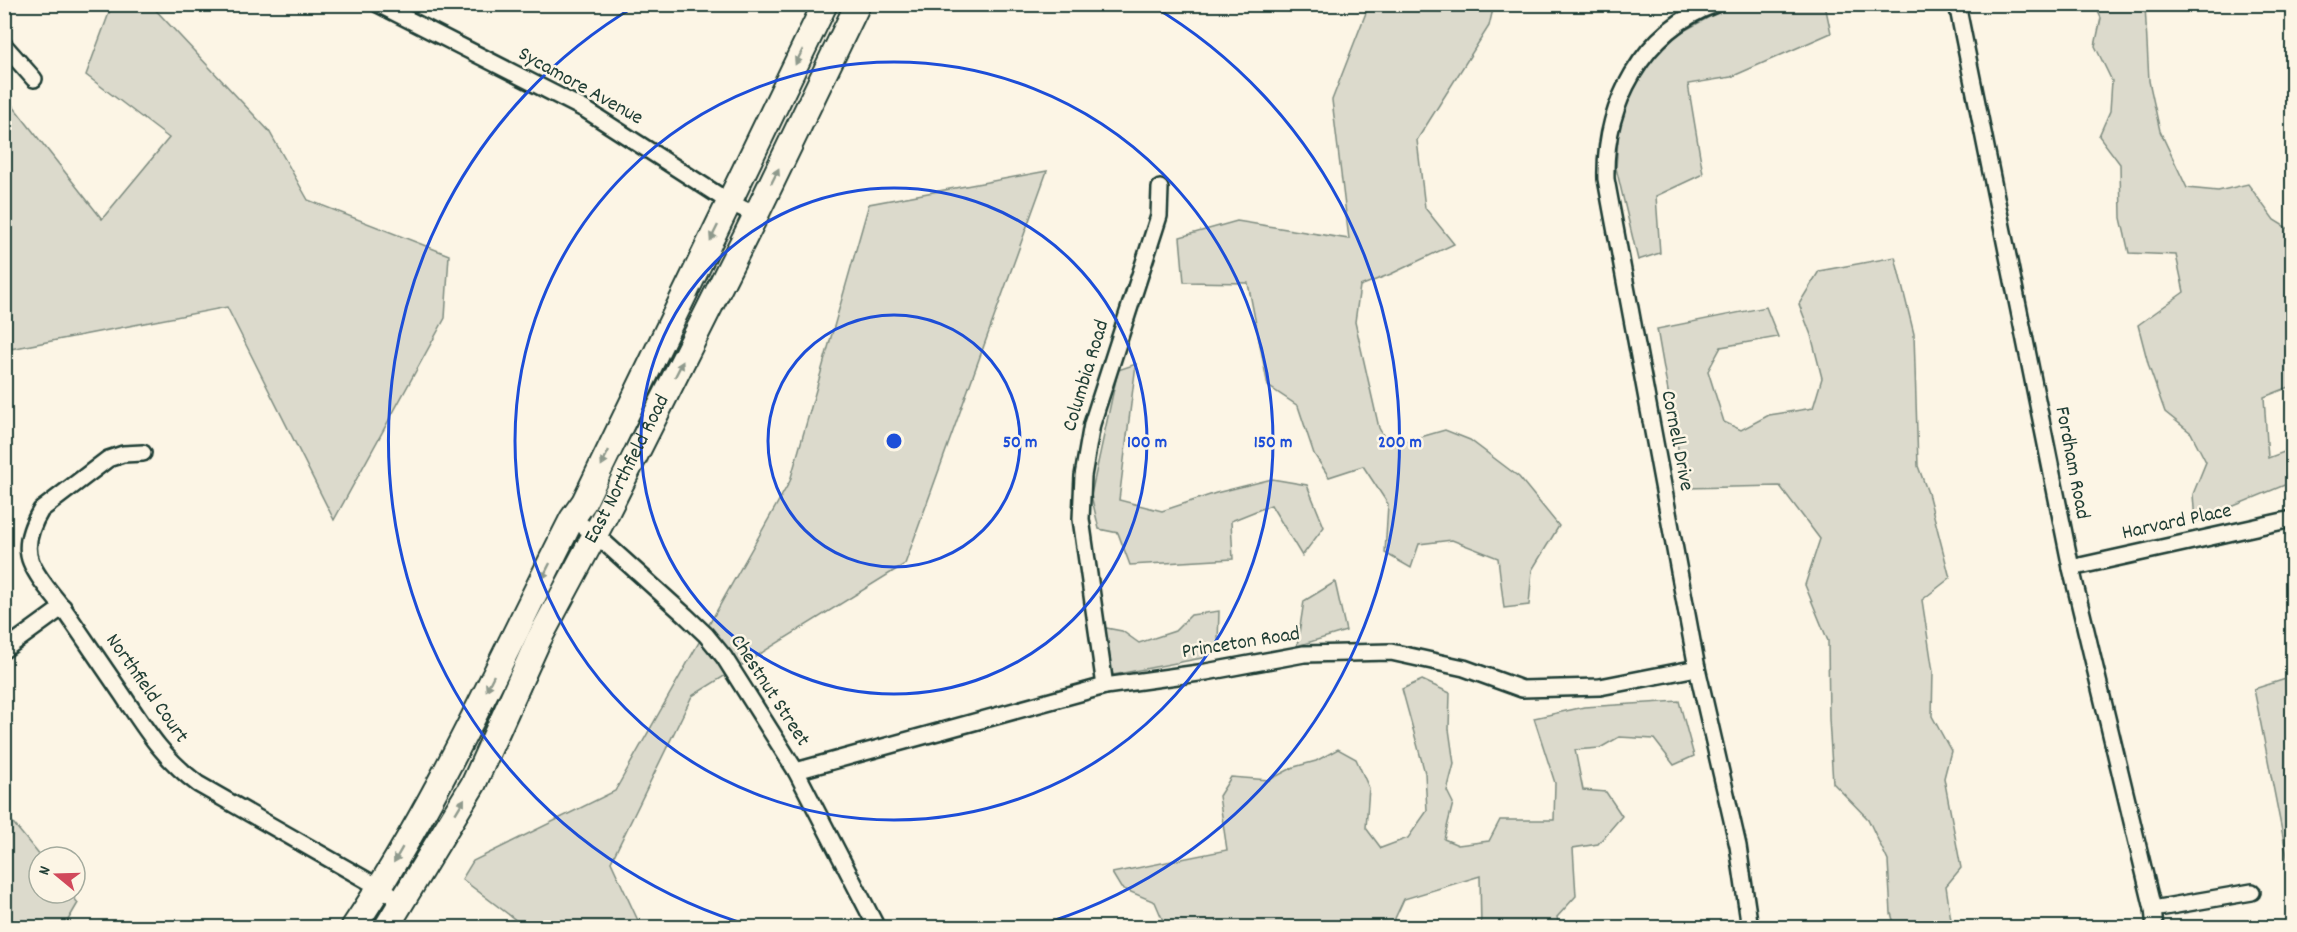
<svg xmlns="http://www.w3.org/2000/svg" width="2297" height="932" viewBox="0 0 2297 932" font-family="Dekko,sans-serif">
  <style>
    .green { fill: #dcdacc; stroke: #7e8c80; stroke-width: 1.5 }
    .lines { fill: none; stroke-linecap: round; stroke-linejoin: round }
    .street-casing { stroke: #1f3d34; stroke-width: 20 }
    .primary-casing { stroke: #1f3d34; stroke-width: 28 }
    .street { stroke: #fcf5e5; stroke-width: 15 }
    .primary { stroke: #fcf5e5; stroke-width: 24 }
    .oneway { fill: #8e998c }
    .ring { fill: none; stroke: #1d4ed8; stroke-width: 3 }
    .labels { text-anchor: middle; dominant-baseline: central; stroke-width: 5; stroke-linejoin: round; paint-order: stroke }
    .street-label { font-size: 21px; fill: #1f3d34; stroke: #fcf5e5 }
    .centre { fill: #1d4ed8; stroke: #fcf5e5; stroke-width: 3 }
    .ring-label { font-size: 18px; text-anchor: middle; font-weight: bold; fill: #1d4ed8; stroke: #fcf5e5; stroke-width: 5; stroke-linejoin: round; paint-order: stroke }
  </style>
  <rect width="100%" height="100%" fill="#fcf5e5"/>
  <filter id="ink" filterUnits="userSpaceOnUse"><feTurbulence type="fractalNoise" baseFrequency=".0167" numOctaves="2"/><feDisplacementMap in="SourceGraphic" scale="12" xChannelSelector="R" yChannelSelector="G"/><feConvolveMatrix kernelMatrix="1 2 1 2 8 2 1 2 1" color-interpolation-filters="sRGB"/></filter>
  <g filter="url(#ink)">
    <g class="green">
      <path d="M112,5H151L269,131L308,200L449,255L445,318L334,520L227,307L5,350V96L102,219L169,138L86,75Z"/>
      <path d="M1369,5H1494L1489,26L1417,140L1425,208L1454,244L1391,274L1360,286L1355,322L1379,428L1389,446L1445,430L1470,440L1519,477L1559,526L1532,570L1529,605L1504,608L1498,558L1452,540L1419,544L1411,568L1385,553L1388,504L1363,466L1329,477L1314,454L1298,406L1268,386L1248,283L1184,282L1180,237L1237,221L1349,239L1332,100Z"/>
      <path d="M1747,5H1825L1831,33L1731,77L1688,84L1703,174L1656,196L1660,253L1638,260L1616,168L1619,124L1643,67L1680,33L1722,10Z"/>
      <path d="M2095,5H2145L2149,81L2160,131L2187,188L2218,191L2248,184L2274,220L2292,231V386L2264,397L2268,458L2292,449V482L2195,522L2193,494L2206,462L2191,433L2165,412L2149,367L2138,325L2184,292L2176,255L2129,253L2121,218L2120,164L2099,136L2110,111L2112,81L2095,46L2101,18Z"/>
      <path d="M1047,171L905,564L692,696L611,862L641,927H525L462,879L473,861L615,791L790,481L869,204Z"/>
      <path d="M1895,257L1914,334L1918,466L1928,493L1950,578L1922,600L1933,672L1932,716L1951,751L1944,778L1961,868L1946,886L1952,927H1895L1891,913L1888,861L1868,819L1833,783L1829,719L1828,641L1805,585L1820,539L1780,486L1685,488L1657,329L1766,307L1778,337L1721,347L1708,371L1724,422L1741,430L1769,415L1813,408L1822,378L1811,335L1799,304L1819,271Z"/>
      <path d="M1136,364L1119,500L1162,511L1216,493L1272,479L1307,485L1324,527L1302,556L1271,505L1231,521L1233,559L1130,565L1118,533L1099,529L1091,495L1118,370Z"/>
      <path d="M1335,582L1346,631L1297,646L1304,601Z"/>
      <path d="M1219,611L1218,643L1202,658L1113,675L1101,627L1122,631L1139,643L1175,631L1191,615Z"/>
      <path d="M2292,677V882L2254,689Z"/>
      <path d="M1422,680L1450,693L1449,729L1454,764L1447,791L1453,803L1444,839L1458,845L1489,841L1500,820H1554L1555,783L1534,718L1584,707L1679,701L1694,756L1674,765L1654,739L1619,737L1600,748L1575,750L1583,790L1606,792L1622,816L1598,844L1573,848L1576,896L1557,917L1559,927H1481L1480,876L1404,899L1391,927H1163L1164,923L1155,902L1121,888L1112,873L1227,850L1219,796L1231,777L1269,780L1294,767L1316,761L1338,749L1356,759L1369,788L1366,828L1381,848L1408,838L1427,811L1425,773L1402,689Z"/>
      <path d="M5,813L41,857L39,893H70L78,903L64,927H5Z"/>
    </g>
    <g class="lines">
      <defs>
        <g id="street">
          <path d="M378,4L586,110L729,202L756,215"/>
          <path d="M1716,4C1642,30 1604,106 1606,179L1697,668L1738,846L1750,928"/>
          <path d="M1957,4L2071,568L2153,909L2155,928"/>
          <path d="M4,45L34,79"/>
          <path d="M143,453L123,454L108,459L41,510C32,525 24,545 31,562C39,582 56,597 68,615C86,641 104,668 122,694C146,730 163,758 198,784L403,901"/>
          <path d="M572,519L594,533L686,616L706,635L724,657L796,771L877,928"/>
          <path d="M2071,568L2292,519"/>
          <path d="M4,650L63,607"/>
          <path d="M1105,686L1081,519L1083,476L1092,424L1159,216L1160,188"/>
          <path d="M796,771L1105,686L1206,672L1304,654L1391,652L1464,668L1522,689L1600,687L1697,668"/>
          <path d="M2153,909L2252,892"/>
        </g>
        <g id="primary">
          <path d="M353,928C440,799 502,656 572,519L584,502L825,4"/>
          <path id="s1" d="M386,928L474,783L538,641L606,514L756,215L858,4"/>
        </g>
      </defs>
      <use href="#street" class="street-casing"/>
      <use href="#primary" class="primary-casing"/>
      <use href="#street" class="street"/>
      <use href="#primary" class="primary"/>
    </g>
    <defs><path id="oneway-solid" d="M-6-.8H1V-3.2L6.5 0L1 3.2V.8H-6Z" transform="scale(1.5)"/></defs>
    <g class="oneway">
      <use href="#oneway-solid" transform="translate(799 57) rotate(116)"/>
      <use href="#oneway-solid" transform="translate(775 176) rotate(-64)"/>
      <use href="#oneway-solid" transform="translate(714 233) rotate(116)"/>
      <use href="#oneway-solid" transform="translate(679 369) rotate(-63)"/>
      <use href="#oneway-solid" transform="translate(605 458) rotate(116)"/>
      <use href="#oneway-solid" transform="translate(546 571) rotate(117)"/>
      <use href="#oneway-solid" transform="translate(490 683) rotate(116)"/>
      <use href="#oneway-solid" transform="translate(460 806) rotate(-59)"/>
      <use href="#oneway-solid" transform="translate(398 855) rotate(120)"/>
    </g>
  </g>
  <g class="ring">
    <circle cx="894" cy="441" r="126"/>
    <circle cx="894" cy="441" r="253"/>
    <circle cx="894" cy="441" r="379"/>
    <path d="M755 927A506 506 0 0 1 637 5M1151 5A506 506 0 0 1 1033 927"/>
  </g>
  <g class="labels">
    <g class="street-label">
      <text transform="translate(580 87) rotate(29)">Sycamore Avenue</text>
      <text transform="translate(1087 376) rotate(-73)">Columbia Road</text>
      <text transform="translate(1676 441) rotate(79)">Cornell Drive</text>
      <text transform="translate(2071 463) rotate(79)">Fordham Road</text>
      <text stroke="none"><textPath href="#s1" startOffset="519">East Northfield Road</textPath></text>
      <text transform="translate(2177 523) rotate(-12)">Harvard Place</text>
      <text transform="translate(1241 644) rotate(-9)">Princeton Road</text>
      <text transform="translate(146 689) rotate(55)">Northfield Court</text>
      <text transform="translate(769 691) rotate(57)">Chestnut Street</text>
    </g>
  </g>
  <circle cx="894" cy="441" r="9" class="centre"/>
  <g class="ring-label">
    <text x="1020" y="447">50 m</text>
    <text x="1147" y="447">100 m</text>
    <text x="1273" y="447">150 m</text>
    <text x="1400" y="447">200 m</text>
  </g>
  <rect width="2297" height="932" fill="none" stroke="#fcf5e5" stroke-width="24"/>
  <rect x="12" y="12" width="2273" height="908" fill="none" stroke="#1f3d34" stroke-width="2" filter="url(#ink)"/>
  <g transform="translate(57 875) rotate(289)"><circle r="28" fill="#fcf5e5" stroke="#a4ab9e" stroke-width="1.5"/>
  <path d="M0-4.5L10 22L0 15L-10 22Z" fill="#d1495b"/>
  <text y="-9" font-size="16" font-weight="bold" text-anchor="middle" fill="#1f3d34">N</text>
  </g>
</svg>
